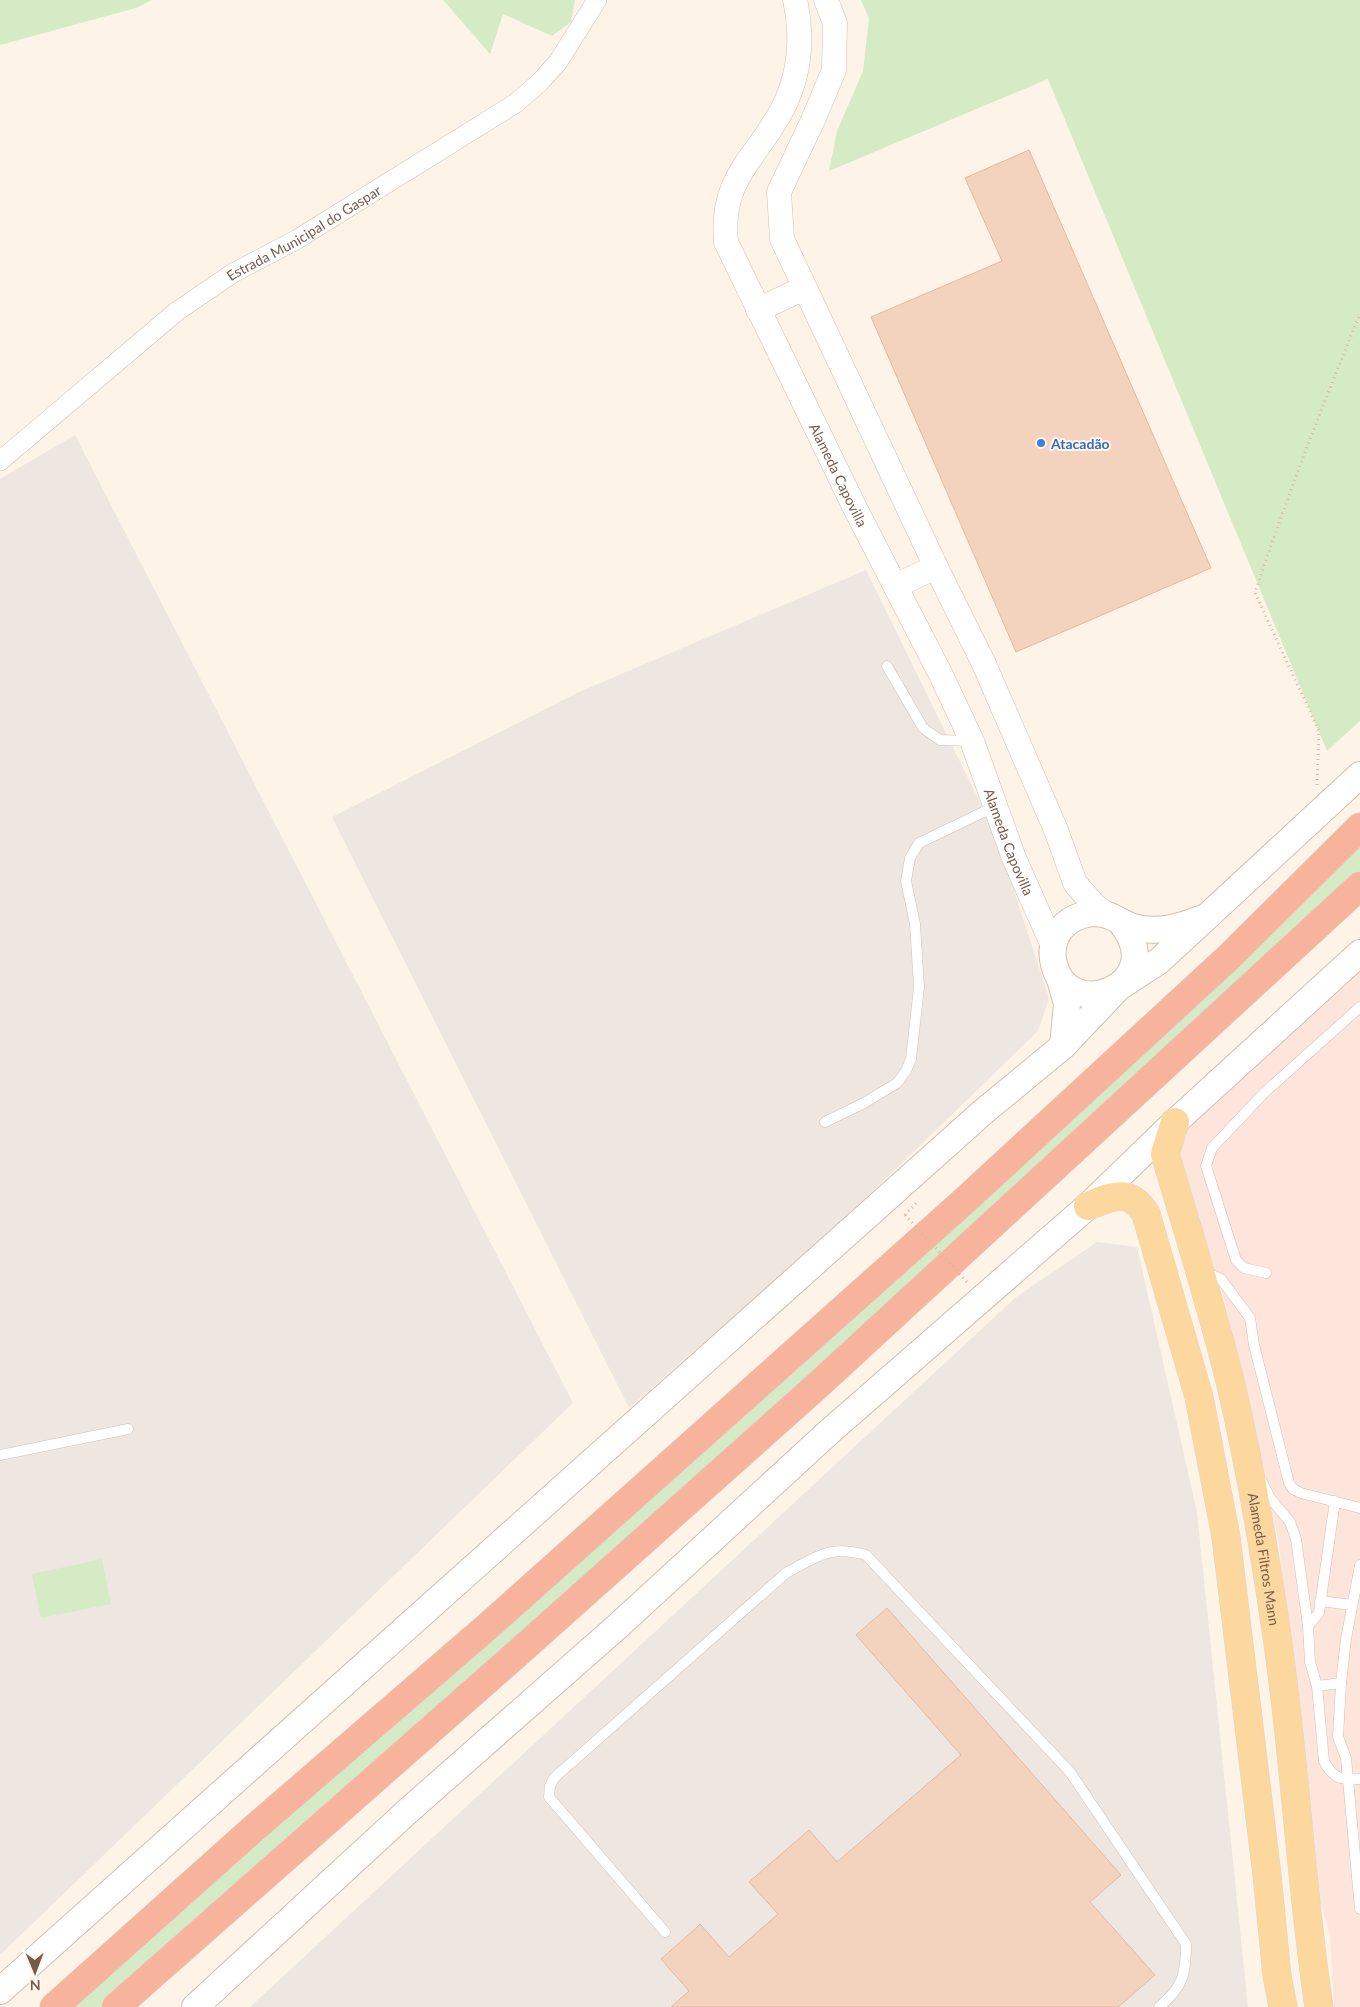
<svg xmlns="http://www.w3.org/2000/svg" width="1360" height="2007" viewBox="0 0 1360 2007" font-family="Lato,sans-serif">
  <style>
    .commercial { fill: #fde5db }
    .industrial { fill: #eee7e1 }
    .green { fill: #d5ebc5 }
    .building { fill: #f3d2be; stroke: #e6b89e }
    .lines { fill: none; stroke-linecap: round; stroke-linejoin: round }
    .service-casing { stroke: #d2beaf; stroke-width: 11 }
    .minor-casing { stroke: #d2beaf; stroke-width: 20 }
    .tertiary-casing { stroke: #d2beaf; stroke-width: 25 }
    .secondary-casing { stroke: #d5beac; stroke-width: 28 }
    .primary-casing { stroke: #dcd4d0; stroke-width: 29 }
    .motorway-casing { stroke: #dcd4d0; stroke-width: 29 }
    .path { stroke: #d9b6a1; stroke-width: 3; stroke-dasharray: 1 4; stroke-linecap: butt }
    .service { stroke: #fff; stroke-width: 10 }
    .minor { stroke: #fff; stroke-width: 19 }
    .tertiary { stroke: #fff; stroke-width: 24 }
    .secondary { stroke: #fff; stroke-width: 26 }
    .primary { stroke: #fcd89f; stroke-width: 28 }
    .motorway { stroke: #f8b39d; stroke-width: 28 }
    .path-bridge { stroke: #d9b6a1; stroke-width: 3; stroke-dasharray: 1 4; stroke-linecap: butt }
    .shop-dot { fill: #3f7fe0; stroke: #fff8ee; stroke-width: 2 }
    .labels { text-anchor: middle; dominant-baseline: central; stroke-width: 4; stroke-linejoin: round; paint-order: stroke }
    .street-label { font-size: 14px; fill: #785a4a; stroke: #fff8ee }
    .shop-label { font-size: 14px; font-weight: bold; fill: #366cbe; stroke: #fff8ee; text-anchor: start }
  </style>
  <rect width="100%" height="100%" fill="#fdf4e7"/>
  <path class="commercial" d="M1360,973V2007H1334L1330,1935L1315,1884L1279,1544L1225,1302L1185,1178L1179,1154L1187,1129Z"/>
  <g class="industrial">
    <path d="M75,435L573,1403L0,1955V479Z"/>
    <path d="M866,570L995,833L1049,998L1038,1031L842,1221L629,1408L332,817L579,692Z"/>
    <path d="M1097,1242L1137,1247L1197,1512L1248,2007H250L1015,1298Z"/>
  </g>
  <g class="green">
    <path d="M0,0H152L136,8L0,45Z"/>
    <path d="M443,0H575L571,22L552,36L503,14L490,54Z"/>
    <path d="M861,0H1360V721L1327,751L1048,79L829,171L837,131L863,71L869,18Z"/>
    <path d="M1360,841V872L911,1289L103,2007H71Z"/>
    <path d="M102,1559L111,1604L41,1618L32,1574Z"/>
  </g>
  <g class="building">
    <path d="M1029,150L1211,568L1016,652L871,317L1002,261L965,178Z"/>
    <path d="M887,1608L1121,1875L1090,1902L1155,1975L1118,2007H671L689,1991L661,1959L695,1929L700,1924L729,1957L778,1914L749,1882L809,1830L837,1862L961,1755L856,1635Z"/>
  </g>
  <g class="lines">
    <defs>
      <g id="service">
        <path d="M887,666L923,728L940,740L971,741"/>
        <path d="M825,1122L864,1103L897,1083L906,1071L911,1059L919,987L915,924L906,881L910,858L919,843L996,806"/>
        <path d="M1204,1271L1221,1279L1250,1318L1254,1345L1289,1483L1293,1489L1301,1493L1360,1508"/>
        <path d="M1266,1273L1244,1268L1236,1260L1206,1166L1212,1148L1264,1093L1360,1007"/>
        <path d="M0,1455L128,1429"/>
        <path d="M1262,1482L1270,1498L1290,1522L1296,1539L1308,1626L1310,1662L1317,1686L1324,1761C1333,1779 1341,1780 1360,1779"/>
        <path d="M1320,1601L1352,1605"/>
        <path d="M1308,1626L1319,1613L1335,1501"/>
        <path d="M1341,1683L1338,1737L1346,1758L1360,1909"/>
        <path d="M1317,1686L1341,1683L1346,1639L1360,1565"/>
        <path d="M665,1932L549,1797L550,1786L554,1778L786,1573C818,1556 829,1545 866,1555L1070,1772L1186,1944C1186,1975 1183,1987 1159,2007"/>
      </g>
      <g id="minor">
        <path id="s1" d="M0,461L176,312L233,273L296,240L516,103L540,82L558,62L597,0"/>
      </g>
      <g id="tertiary">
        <path id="s2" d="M795,0C803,37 800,74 783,108C756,160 720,177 726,242L854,506L941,675L972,741L1014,858L1053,946"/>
        <path d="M826,0L835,23L834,70L813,120L779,192L782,239L936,567L984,664L1056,830L1075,883L1094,905L1107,915"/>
        <path d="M758,310L804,288"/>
        <path d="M895,586L936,567"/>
      </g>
      <g id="secondary">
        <path d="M1122,924C1170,985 1068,1025 1054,964C1051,953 1053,941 1059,931C1071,916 1091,909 1110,916C1119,920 1127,926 1137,928C1160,933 1180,927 1200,919"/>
        <path d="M1060,979L1067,1004L1063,1046"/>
        <path d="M0,1991L983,1112L1063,1046L1119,987L1159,961L1360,775"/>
        <path d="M195,2007L409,1810L619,1625L829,1432L1088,1206L1175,1122L1360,953"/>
      </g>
      <g id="primary">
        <path id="s3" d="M1175,1122L1165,1154C1188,1231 1212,1308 1231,1385C1250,1466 1264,1548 1276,1630C1295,1755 1300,1882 1319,2007"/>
        <path d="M1088,1206C1113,1196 1129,1187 1146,1214L1199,1397L1226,1537L1267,1875L1277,1976L1283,2007"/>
      </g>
      <g id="motorway">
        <path d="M54,2007L252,1830L487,1627L962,1203L1230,956L1360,827"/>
        <path d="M116,2007L520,1651L818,1385L1360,886"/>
      </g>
    </defs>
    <use href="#service" class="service-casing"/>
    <use href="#minor" class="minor-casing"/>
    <use href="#tertiary" class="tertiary-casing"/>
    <use href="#secondary" class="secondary-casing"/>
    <use href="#primary" class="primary-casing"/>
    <use href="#motorway" class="motorway-casing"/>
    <g class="path">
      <path d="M1317,785L1319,731L1255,593C1286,499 1322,406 1360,314"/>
      <path d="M905,1215L918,1201"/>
    </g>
    <use href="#service" class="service"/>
    <use href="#minor" class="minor"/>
    <use href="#tertiary" class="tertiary"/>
    <use href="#secondary" class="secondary"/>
    <use href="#primary" class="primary"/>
    <use href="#motorway" class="motorway"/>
    <path class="path-bridge" d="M905,1215L968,1283"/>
  </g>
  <circle class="shop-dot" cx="1041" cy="443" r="5"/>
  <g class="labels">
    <g class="street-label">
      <text stroke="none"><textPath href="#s1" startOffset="381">Estrada Municipal do Gaspar</textPath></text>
      <text stroke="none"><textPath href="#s2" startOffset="519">Alameda Capovilla</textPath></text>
      <text stroke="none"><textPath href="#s2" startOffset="924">Alameda Capovilla</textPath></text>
      <text stroke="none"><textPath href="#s3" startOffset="451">Alameda Filtros Mann</textPath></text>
    </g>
    <g class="shop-label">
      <text x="1051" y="443">Atacadão</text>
    </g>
  </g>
  <g transform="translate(35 1972) rotate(179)" stroke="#fff8ee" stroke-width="4" paint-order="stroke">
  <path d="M0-4L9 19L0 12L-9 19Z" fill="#785a4a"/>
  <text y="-8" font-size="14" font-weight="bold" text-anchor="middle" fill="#785a4a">N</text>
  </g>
</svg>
